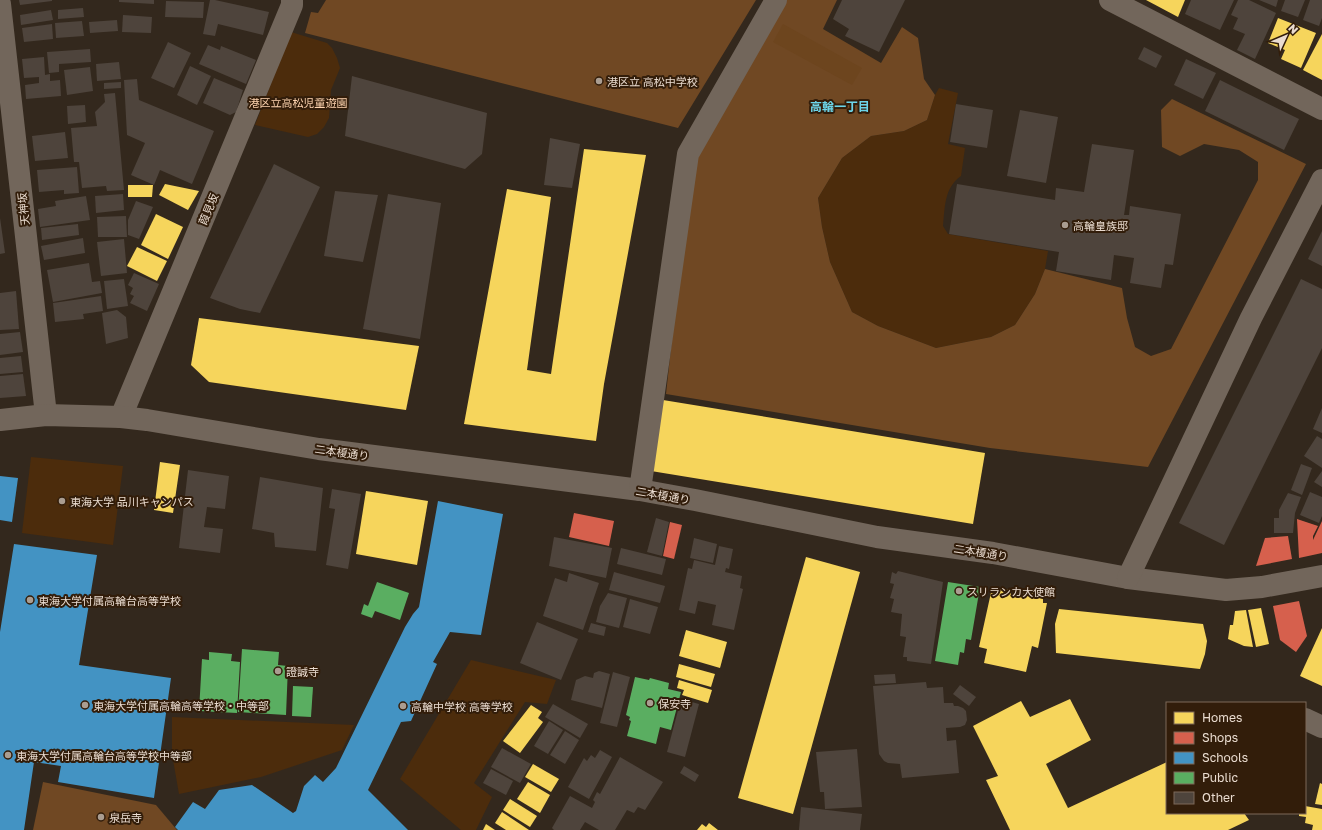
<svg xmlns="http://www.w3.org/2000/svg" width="1322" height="830" viewBox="0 0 1322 830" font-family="'Golos Text','Noto Sans JP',sans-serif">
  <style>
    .green { fill: #4c2c0c }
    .forest { fill: #704823 }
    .water { fill: #6d451e }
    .homes { fill: #f6d55c }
    .shops { fill: #d6604d }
    .schools { fill: #4393c3 }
    .public { fill: #5aae61 }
    .building { fill: #4e443c }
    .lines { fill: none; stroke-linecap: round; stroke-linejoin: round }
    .minor { stroke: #72665b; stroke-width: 22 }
    .poi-dot { fill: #aa9d91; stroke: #321d0a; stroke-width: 1.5 }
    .labels { text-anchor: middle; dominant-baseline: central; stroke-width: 4; stroke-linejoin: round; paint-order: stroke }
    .poi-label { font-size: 11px; fill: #eadcd0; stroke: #321d0a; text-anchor: start }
    .park-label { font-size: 11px; fill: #fed4b0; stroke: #321d0a }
    .street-label { font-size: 11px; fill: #eadcd0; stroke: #321d0a }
    .neighbourhood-label { font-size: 12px; font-weight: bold; fill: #6dd5e9; stroke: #321d0a }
  </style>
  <rect width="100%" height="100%" fill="#33281d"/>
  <g class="green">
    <path d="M291,32L327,43L332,48L337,58L340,68L331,90L329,118L324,127L317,134L308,137L255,125Z"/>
    <path d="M939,88L958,93L948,144L965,148L961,176C944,188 945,207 943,226L948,234L1048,251L1045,269L1035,294L1015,325L991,337L936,348L878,326L852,312L830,262L822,227L818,198L842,158L871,136L904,131L927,120L935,95Z"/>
    <path d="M31,457L123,466L113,545L22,533Z"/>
    <path d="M471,660L556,680L547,704L525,702L474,783L492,797L476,830H461L400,779Z"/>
    <path d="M172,717L354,725L342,750L261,777L179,794L172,754Z"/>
  </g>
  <g class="forest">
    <path d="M326,0H756L678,128L305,33L311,12L318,13Z"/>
    <path d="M786,0H837L823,29L881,63L902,27L918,38L924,79L935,95L927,120L904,131L871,136L842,158L818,198L822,227L830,262L852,312L878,326L936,348L991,337L1015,325L1035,294L1045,269L1122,288L1127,318L1135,347L1151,356L1171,349L1258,180V162L1239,150L1204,144L1180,156L1162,147L1161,110L1172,99L1306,164L1148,467L990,448L666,394L692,156Z"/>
    <path d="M43,782L156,805L177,830H33Z"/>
  </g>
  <path class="water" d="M783,24L862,68L852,85L773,42Z"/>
  <g class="homes">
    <path d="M1146,0H1185L1178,17Z"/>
    <path d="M1278,18L1316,33L1301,68L1281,59L1285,50L1268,43Z"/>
    <path d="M1322,34V80L1303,70Z"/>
    <path d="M584,149L646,155L604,384L596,441L464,424L507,189L551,197L527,370L551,374Z"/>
    <path d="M165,184L199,191L188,210L159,195Z"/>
    <path d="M128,185H153L152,197H128Z"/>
    <path d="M156,214L183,227L168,259L141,245Z"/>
    <path d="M137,247L167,261L157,281L127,266Z"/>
    <path d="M199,318L419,346L406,410L209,382L191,365Z"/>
    <path d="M663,400L985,453L973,524L651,471Z"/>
    <path d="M160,462L180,465L173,513L154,510Z"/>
    <path d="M366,491L428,501L417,565L356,554Z"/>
    <path d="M806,557L860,572L793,814L738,798Z"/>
    <path d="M992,588L1011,590V595L1023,596L1024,592L1043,595V603H1047L1038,648L1032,646L1026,672L984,663L987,649L979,647Z"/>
    <path d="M1261,608L1269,644L1256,647L1248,610Z"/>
    <path d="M1059,609L1203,624L1207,641L1205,654L1200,669L1056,653L1055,624Z"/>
    <path d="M1246,610L1253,647L1244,646L1228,639L1230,625H1233L1235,611Z"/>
    <path d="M1322,628V686L1300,676Z"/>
    <path d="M686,630L727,642L720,668L679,656Z"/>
    <path d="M679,664L715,674L711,687L676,677Z"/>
    <path d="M679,680L712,690L708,703L682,695L684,690L677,688Z"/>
    <path d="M1070,699L1091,740L1046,764L1068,808L1167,762V813H1244L1249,820L1228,830H1010L986,780L998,776L973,726L1021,701L1030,717Z"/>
    <path d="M531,705L542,712L538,718L543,722L520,753L503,741Z"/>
    <path d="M533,764L559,779L551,792L525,777Z"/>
    <path d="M528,782L550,795L540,813L517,799Z"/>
    <path d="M1320,783L1322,784V805L1315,804Z"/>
    <path d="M510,799L537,816L530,827L503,810Z"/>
    <path d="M1305,806L1322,809V830H1312L1313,825L1305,823L1306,817L1299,816V813H1305Z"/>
    <path d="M502,812L529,830H506L495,823Z"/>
    <path d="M709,823L718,830H697L702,824L706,827Z"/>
    <path d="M486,824L495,830H483Z"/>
  </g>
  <g class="shops">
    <path d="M574,513L614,521L609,546L569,537Z"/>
    <path d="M1297,519L1318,526L1313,536V540L1322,521V553L1299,558Z"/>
    <path d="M670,522L682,525L674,559L663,556Z"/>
    <path d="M1288,536L1292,559L1256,566L1265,538Z"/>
    <path d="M1299,601L1307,636L1296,652L1280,640L1273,606Z"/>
  </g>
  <g class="schools">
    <path d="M0,476L18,478L12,522L0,520Z"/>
    <path d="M438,501L503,514L481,635L450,632L433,662L437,664L411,721L401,722L368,790L408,830H178L175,827L193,802L205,809L219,790L252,785L293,813L296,811L304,786L315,775L323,782L336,768L405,627L413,614L419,607Z"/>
    <path d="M14,544L97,555L79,665L171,678L154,798L58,782L61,766L34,762L24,830H0V632Z"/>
  </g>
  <g class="public">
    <path d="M377,582L409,593L400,620L375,611L372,618L361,614L364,604L368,606Z"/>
    <path d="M948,582L980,587L971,640L966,639L964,653L960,652L958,665L935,661Z"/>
    <path d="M242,649L279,652L278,665L288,666L286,715L238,712Z"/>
    <path d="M209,652L232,654L231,661L240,662L237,713L199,711L202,659L209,660Z"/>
    <path d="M635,677L649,680L650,678L669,683L668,689L681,692L671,730L660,727L656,744L627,736L631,721L629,720L630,717L626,715Z"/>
    <path d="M293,686L313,687L311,717L292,716Z"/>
  </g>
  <g class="building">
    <path d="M19,0H52V1L20,5Z"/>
    <path d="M119,0H154V4L119,2Z"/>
    <path d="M210,0H215L269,12L263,35L218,24L215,36L203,34Z"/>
    <path d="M842,0H905L879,52L845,36L849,29L833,19Z"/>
    <path d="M1191,0H1234L1220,30L1185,14Z"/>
    <path d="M1238,0H1249L1276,13L1255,59L1237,50L1245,34L1233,29L1238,18L1231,15Z"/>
    <path d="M1259,0H1278L1276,7Z"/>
    <path d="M1285,0H1305L1298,17L1281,11Z"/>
    <path d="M1310,0H1322V18L1319,26L1303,20Z"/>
    <path d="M166,1L204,2L203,18L165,17Z"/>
    <path d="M83,8L84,17L58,19V10Z"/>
    <path d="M51,10L53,20L21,25L20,15Z"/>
    <path d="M123,15L152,17L151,33L122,32Z"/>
    <path d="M117,20L118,31L90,33L89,22Z"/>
    <path d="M82,21L84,36L56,38L55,23Z"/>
    <path d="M52,24L53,39L24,42L22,28Z"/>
    <path d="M168,42L191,53L174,88L151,78Z"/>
    <path d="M208,45L220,50L221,46L256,60L246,84L199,64Z"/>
    <path d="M1144,47L1162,56L1156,68L1138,59Z"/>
    <path d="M90,49L91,62L59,64V72L49,73L47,52Z"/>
    <path d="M44,57L45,75L50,74V81L60,80L61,96L26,99L25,85L39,83V77L24,78L22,59Z"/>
    <path d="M1186,59L1216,73L1203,99L1174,85Z"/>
    <path d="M119,62L121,79L97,81L96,64Z"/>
    <path d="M190,66L211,76L197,105L177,95Z"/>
    <path d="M90,67L93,91L67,95L64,70Z"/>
    <path d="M352,76L487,113L482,154L465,169L345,136Z"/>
    <path d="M214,78L243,90L236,112L230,115L203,103Z"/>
    <path d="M137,79L139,100L214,131L192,184L160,170L154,185L131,175L145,143L127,135L124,80Z"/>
    <path d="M1220,80L1299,119L1284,150L1205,111Z"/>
    <path d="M121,82V88L104,89V83Z"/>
    <path d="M115,93L124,190L107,191L106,186L82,188L79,162H74L71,128L97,126L95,112L105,102L104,94Z"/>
    <path d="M956,104L993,110L987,148L950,142Z"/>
    <path d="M85,105L86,122L68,124L67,106Z"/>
    <path d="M1020,110L1058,117L1046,183L1007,176Z"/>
    <path d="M65,132L68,158L35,161L32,136Z"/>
    <path d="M550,138L580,144L572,188L544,185Z"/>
    <path d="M1092,144L1134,150L1124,215H1129L1130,206L1181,214L1173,265L1165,264L1161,288L1130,283L1134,258L1114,255L1111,280L1056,271L1059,252L949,234L957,184L1055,200L1056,188L1084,192Z"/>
    <path d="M274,164L320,187L260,313L240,309L210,298Z"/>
    <path d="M77,167L79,193L64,194V190L39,192L37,170Z"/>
    <path d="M335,191L378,195L363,262L324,256Z"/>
    <path d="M123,194L124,210L96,213L95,196Z"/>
    <path d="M388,194L441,203L420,339L363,329Z"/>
    <path d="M86,196L90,220L40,227L38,209L56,206L55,201Z"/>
    <path d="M136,201L153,207L139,239L128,235V220Z"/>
    <path d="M126,216L127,237H98L97,217Z"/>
    <path d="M0,218L5,253L0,254Z"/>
    <path d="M78,224L79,235L42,240L41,228Z"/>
    <path d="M1322,231V266L1308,259Z"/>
    <path d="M83,238L85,253L44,260L41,246Z"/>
    <path d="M124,239L127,273L101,276L97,242Z"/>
    <path d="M89,263L92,282L100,281L102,293L53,302L47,270Z"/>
    <path d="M134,273L159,284L147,311L130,303L134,296L130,294L133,288L128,285Z"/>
    <path d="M124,279L128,306L107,309L104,281Z"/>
    <path d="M1301,279L1322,289V348L1224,545L1179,523Z"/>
    <path d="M16,291L19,329L0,330V293Z"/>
    <path d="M101,296L103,311L83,314L84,319L55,322L53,303Z"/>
    <path d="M117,310L126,317L128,338L106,344L102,313Z"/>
    <path d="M20,332L23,352L0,355V334Z"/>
    <path d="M21,356L23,372L0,374V358Z"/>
    <path d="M23,374L26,396L0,398V376Z"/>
    <path d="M1322,408V433L1313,429Z"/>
    <path d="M1317,436L1322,439V468L1304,456Z"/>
    <path d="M1301,464L1312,468L1302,495L1291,490Z"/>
    <path d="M188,470L229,476L225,509L207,507L204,527L223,529L220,553L179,548Z"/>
    <path d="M1322,471V487L1314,482Z"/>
    <path d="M260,477L323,488L316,551L275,547L274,533L252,529Z"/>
    <path d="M332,489L361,494L348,569L326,565L335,509L329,508Z"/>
    <path d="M1310,492L1322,497V516L1319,523L1300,515Z"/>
    <path d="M1288,493L1301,497L1295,513L1293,533H1274V518H1279V510Z"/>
    <path d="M656,518L669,522L662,556L647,552Z"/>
    <path d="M554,537L612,548L606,578L549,566Z"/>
    <path d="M694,538L717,544L713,563L690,558Z"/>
    <path d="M719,546L733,549L729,569L726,568L725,572L742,576L740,588L743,589L734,630L712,625L716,605L698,601L695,614L679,610L688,568L692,569L694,560L715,565Z"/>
    <path d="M621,548L666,559L662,575L617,564Z"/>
    <path d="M898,571L943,582L931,664L907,661V657H903L906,637L900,636L902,614L891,612L894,599L890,598L894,584L890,583L892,572L896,574Z"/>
    <path d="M614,572L665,586L660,603L609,590Z"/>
    <path d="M569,573L599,583L583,630L543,616L555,578L567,582Z"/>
    <path d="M608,593L627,598L619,628L596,622L600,606Z"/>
    <path d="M630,599L658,607L650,634L623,627Z"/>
    <path d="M537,622L578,639L561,680L520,663Z"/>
    <path d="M591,623L606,627L604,636L588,632Z"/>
    <path d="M599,671L610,674L602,708L571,700L576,680L585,676L593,678L594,673Z"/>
    <path d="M613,672L630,677L617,727L600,723Z"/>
    <path d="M895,674L896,683L875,684L874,675Z"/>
    <path d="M926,682L927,688L943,687L944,703H953L954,706H958L963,708L966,711L967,720L965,725L960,727L946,728L947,741L956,740L959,773L902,778L900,764L888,763L884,761L879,754L873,686Z"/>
    <path d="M960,685L976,697L969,706L953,694Z"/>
    <path d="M681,699L699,704L685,757L667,752Z"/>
    <path d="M553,704L588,724L580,738L545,717Z"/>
    <path d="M549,721L563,730L548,754L534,746Z"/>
    <path d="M565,731L579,740L565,764L550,755Z"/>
    <path d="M502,748L531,764L520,783L491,767Z"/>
    <path d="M857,749L862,807L825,809L824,792H820L816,752Z"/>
    <path d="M600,750L612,757L589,799L568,787L584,758L587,761L591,755L595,758Z"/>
    <path d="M620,757L663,782L645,810L638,807L634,813L627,810L615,830H599L585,822L580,830H554L552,828L570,796L592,808L595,802L593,800L597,792L600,794Z"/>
    <path d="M684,766L699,775L695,782L680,773Z"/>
    <path d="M491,769L513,781L506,795L483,783Z"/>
    <path d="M801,807L862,814L860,830H799Z"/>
  </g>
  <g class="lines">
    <g class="minor">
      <path d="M1110,0L1322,109"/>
      <path d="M0,4L46,415"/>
      <path d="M121,417L292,5V0"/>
      <path d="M0,420L46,415L121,417L147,420L319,449L640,490L695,500L877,537L993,553L1128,578L1226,590L1262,587L1322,576"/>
      <path d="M640,490L688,154L776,0"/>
      <path d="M1128,578L1251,318L1322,180"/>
      <path d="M1305,719L1322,727"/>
    </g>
  </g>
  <g class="poi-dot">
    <circle cx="599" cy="81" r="4"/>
    <circle cx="1065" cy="225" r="4"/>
    <circle cx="62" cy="501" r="4"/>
    <circle cx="959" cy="591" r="4"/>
    <circle cx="30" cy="600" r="4"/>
    <circle cx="278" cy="671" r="4"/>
    <circle cx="650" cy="703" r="4"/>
    <circle cx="85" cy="705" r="4"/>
    <circle cx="403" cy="706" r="4"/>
    <circle cx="8" cy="755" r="4"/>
    <circle cx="101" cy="817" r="4"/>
  </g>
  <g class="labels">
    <g class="poi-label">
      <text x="607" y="81">港区立 高松中学校</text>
      <text x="1073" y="225">高輪皇族邸</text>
      <text x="70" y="501">東海大学 品川キャンパス</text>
      <text x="967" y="591">スリランカ大使館</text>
      <text x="38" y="600">東海大学付属高輪台高等学校</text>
      <text x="286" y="671">證誠寺</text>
      <text x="658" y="703">保安寺</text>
      <text x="93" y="705">東海大学付属高輪高等学校・中等部</text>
      <text x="411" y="706">高輪中学校 高等学校</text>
      <text x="16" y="755">東海大学付属高輪台高等学校中等部</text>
      <text x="109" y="817">泉岳寺</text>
    </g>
    <g class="park-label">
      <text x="298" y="102">港区立高松児童遊園</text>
    </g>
    <g class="street-label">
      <text transform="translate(23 209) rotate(-96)">天神坂</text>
      <text transform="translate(208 209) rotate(-67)">葭見坂</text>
      <text transform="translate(342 452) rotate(8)">二本榎通り</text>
      <text transform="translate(663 495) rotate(10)">二本榎通り</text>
      <text transform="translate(981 552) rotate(9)">二本榎通り</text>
    </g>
    <g class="neighbourhood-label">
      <text x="840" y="106">高輪一丁目</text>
    </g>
  </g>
  <rect x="1166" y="702" width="140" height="112" fill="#321d0a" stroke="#7c6959"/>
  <rect x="1174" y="712" width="20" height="12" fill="#f6d55c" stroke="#7c6959"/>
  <text x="1202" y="722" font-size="12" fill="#eadcd0">Homes</text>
  <rect x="1174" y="732" width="20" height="12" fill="#d6604d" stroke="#7c6959"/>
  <text x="1202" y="742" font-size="12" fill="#eadcd0">Shops</text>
  <rect x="1174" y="752" width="20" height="12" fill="#4393c3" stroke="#7c6959"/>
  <text x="1202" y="762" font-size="12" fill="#eadcd0">Schools</text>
  <rect x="1174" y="772" width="20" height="12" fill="#5aae61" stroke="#7c6959"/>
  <text x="1202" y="782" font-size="12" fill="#eadcd0">Public</text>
  <rect x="1174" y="792" width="20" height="12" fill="#4e443c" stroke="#7c6959"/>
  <text x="1202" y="802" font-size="12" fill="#eadcd0">Other</text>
  <g transform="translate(1286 36) rotate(46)" stroke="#321d0a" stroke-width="3" paint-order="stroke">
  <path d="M0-3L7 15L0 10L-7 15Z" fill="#eadcd0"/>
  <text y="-6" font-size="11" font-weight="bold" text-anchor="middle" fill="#eadcd0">N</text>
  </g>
</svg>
